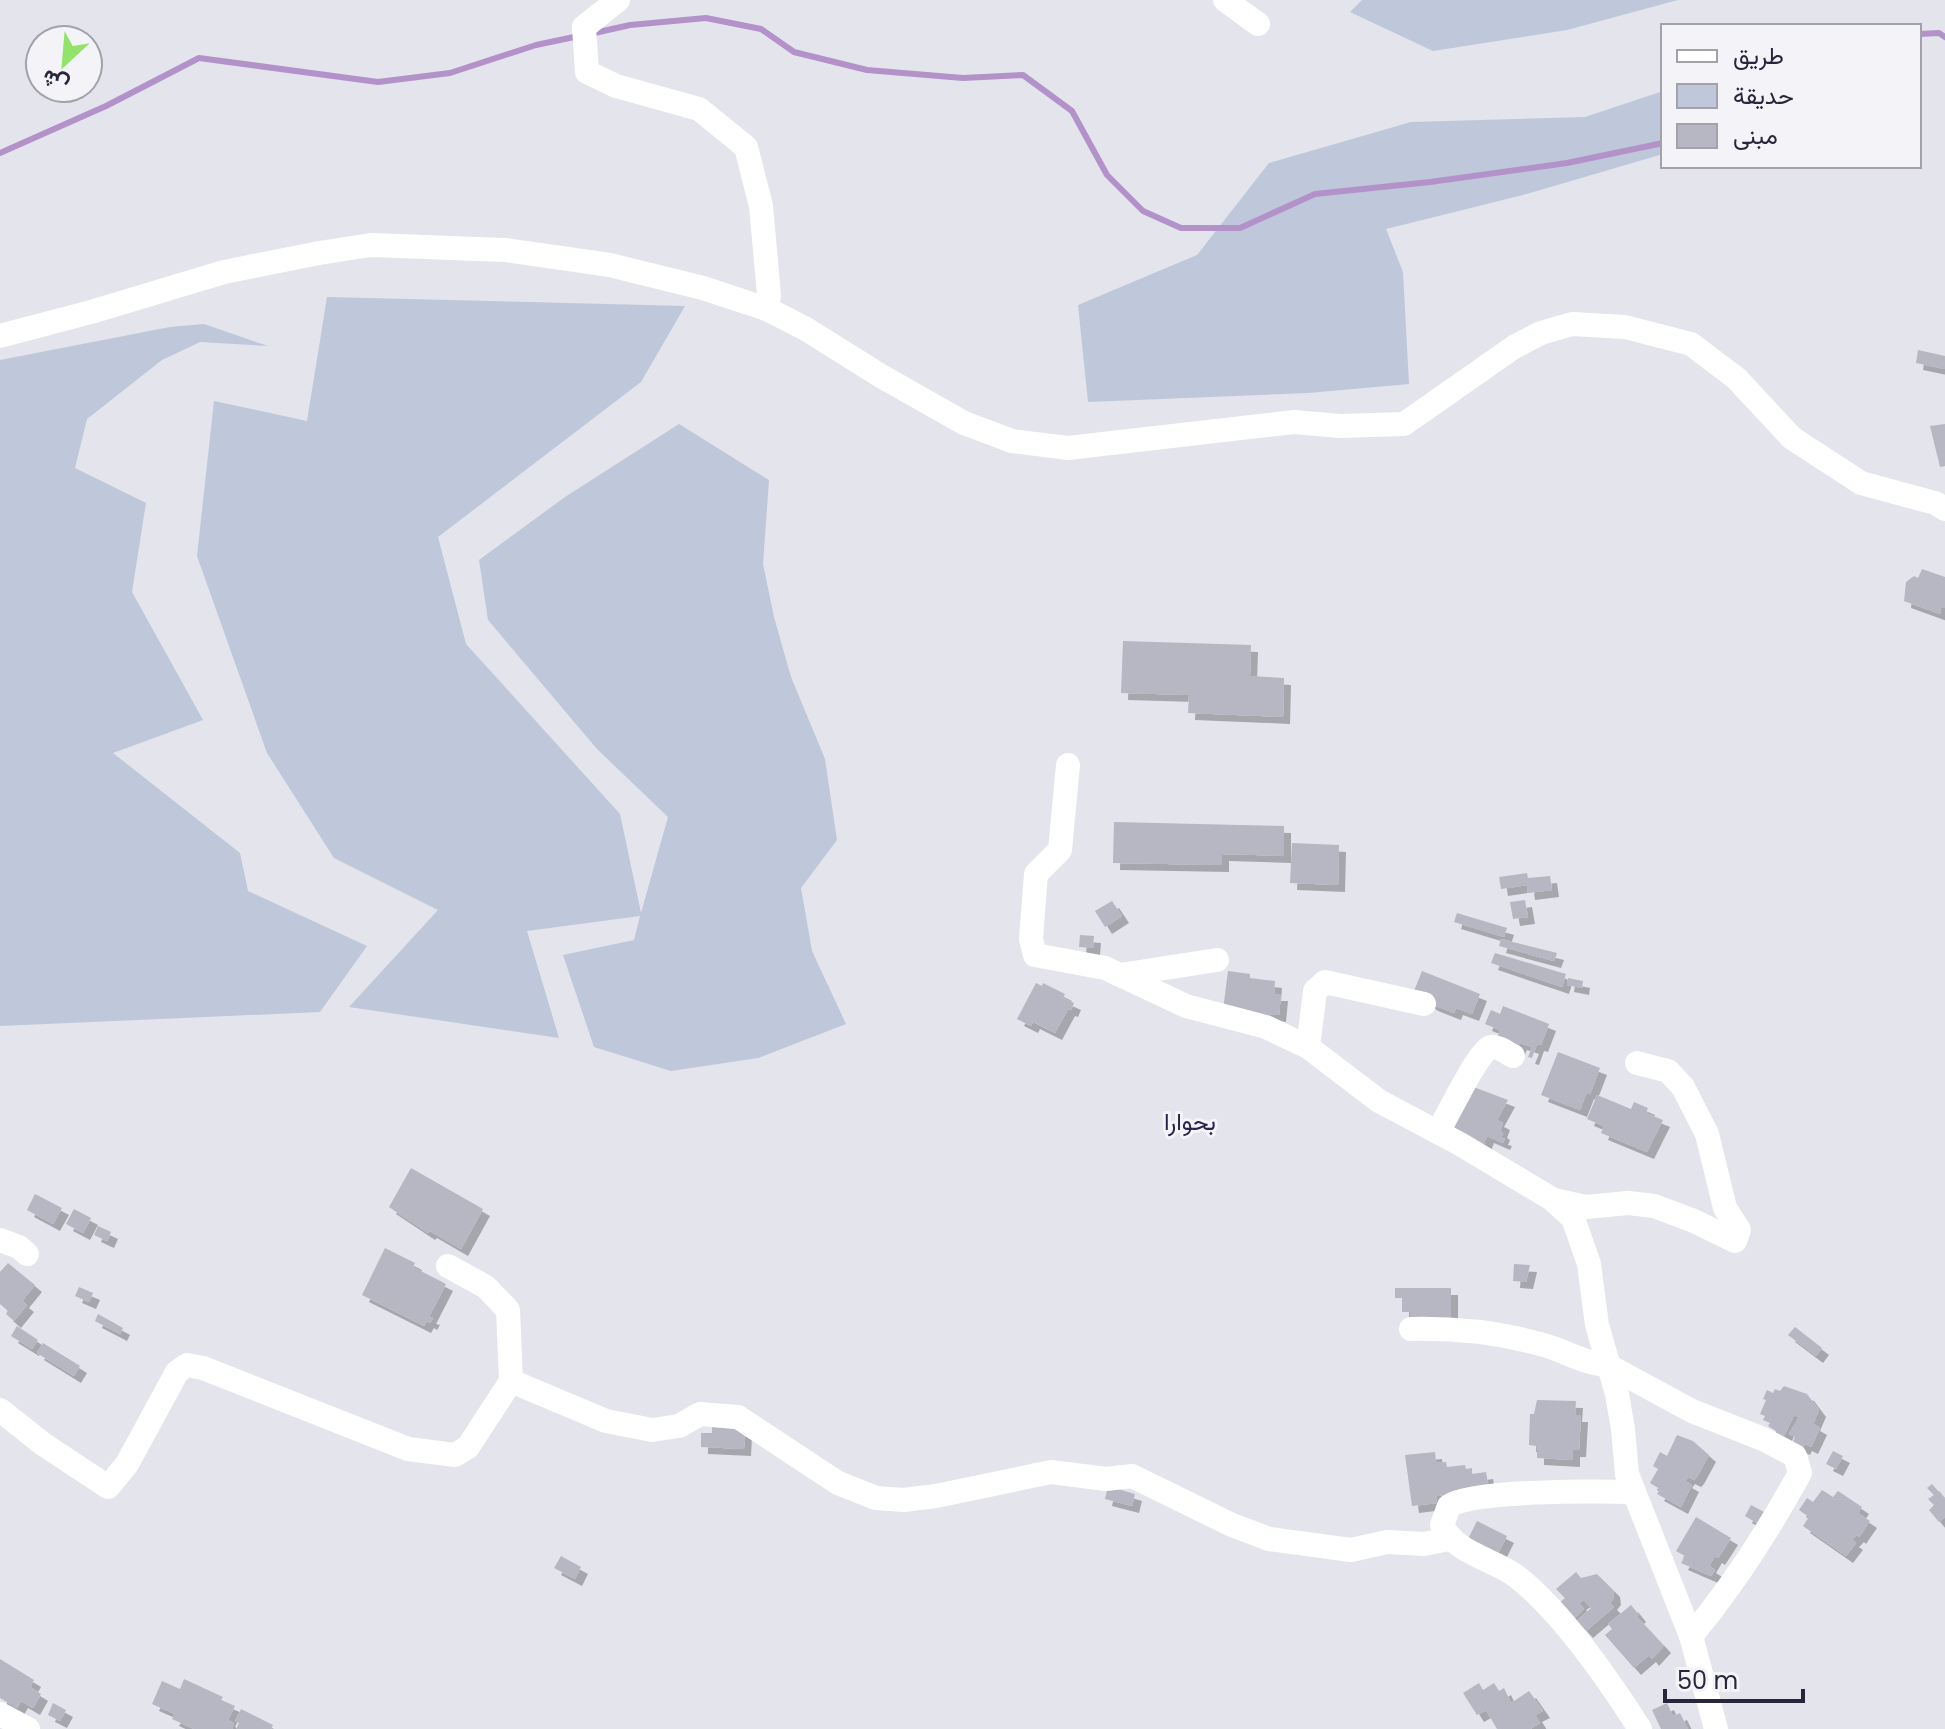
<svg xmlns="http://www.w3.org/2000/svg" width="1945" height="1729" viewBox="0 0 1945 1729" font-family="Poppins,Vazirmatn,sans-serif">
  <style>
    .green { fill: #bfc7da }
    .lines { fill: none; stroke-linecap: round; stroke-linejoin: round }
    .stream { stroke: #b392ca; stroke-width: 6 }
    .building { fill: #b7b6c3; filter: url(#shadow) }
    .minor { stroke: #fff; stroke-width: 24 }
    .labels { text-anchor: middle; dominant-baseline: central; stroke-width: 6; stroke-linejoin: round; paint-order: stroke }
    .quarter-label { font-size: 24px; fill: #2b234b; stroke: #f4f4f8 }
  </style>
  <defs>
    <filter id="shadow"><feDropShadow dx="7" dy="7" stdDeviation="0" flood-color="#0004"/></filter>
  </defs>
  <rect width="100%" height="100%" fill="#e3e4ec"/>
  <g class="green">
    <path d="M1362,0H1678L1567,30L1433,51L1350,12Z"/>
    <path d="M1663,91V154L1523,195L1386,229L1403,272L1409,384L1308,393L1088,402L1078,305L1197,255L1269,163L1411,122L1585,117Z"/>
    <path d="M327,297L685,306L641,382L438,537L466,644L620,814L641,913L668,817L597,749L488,620L479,560L565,497L679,424L769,480L763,564L774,617L791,677L825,759L837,840L801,888L812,951L846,1024L758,1058L671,1071L594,1047L563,955L634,940L640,916L527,931L559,1038L349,1007L438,910L334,858L267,753L197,556L214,401L307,421Z"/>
    <path d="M204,324L268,346L200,342L162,360L87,419L75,468L146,503L132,592L203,720L113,753L240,853L248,891L367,946L320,1012L0,1026V360L170,327Z"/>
  </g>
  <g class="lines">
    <g class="stream">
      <path d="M590,34L630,25L706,18L761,29L794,52L867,70L963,78L1023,75L1072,111L1107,175L1143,211L1181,228H1240L1315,194L1430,182L1567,163L1663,143"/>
      <path d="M1919,34L1939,33L1945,37"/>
      <path d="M0,153L106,106L199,58L378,82L450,73L536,45L579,36"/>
    </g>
  </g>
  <g class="building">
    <path d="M1918,350L1945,356V369L1916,363Z"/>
    <path d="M1945,424V466L1940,467L1930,426Z"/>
    <path d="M1922,569L1945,577V608L1941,607L1940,614L1904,601L1906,582L1914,576L1918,578Z"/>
    <path d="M1123,641L1251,645L1250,676L1284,678L1283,717L1188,713L1189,695L1121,693Z"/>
    <path d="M1114,822L1284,826V856L1222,854V865L1113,863Z"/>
    <path d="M1292,843L1339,845L1338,885L1290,883Z"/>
    <path d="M1527,873L1528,878L1550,876L1552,890L1528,893L1527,885L1501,889L1499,877Z"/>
    <path d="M1525,900L1528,917L1513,919L1510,902Z"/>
    <path d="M1112,901L1122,916L1105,927L1095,911Z"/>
    <path d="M1457,913L1507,928L1504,937L1454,922Z"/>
    <path d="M1080,935L1094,936L1093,948L1079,947Z"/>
    <path d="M1501,939L1557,953L1554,961L1499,946Z"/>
    <path d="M1495,953L1566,974L1562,987L1491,963Z"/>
    <path d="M1228,971L1250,974V978L1275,981L1274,994H1281L1279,1015L1223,1010Z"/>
    <path d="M1422,971L1480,994L1472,1014L1456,1008L1454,1013L1431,1004L1414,991Z"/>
    <path d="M1568,978L1583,981L1582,988L1567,985Z"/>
    <path d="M1036,983L1042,986L1043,983L1065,994L1063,998L1074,1003L1071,1010L1068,1009L1055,1033L1033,1022L1031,1026L1017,1019Z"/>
    <path d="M1503,1006L1549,1024L1541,1045L1537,1044L1532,1058L1528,1057L1532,1047L1520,1043L1516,1052L1495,1044L1500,1030L1485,1024L1491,1010L1500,1014Z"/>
    <path d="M1558,1052L1600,1068L1590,1094L1587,1092L1580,1110L1541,1095Z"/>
    <path d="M1471,1086L1508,1100L1497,1120L1503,1123L1500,1131L1503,1133L1501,1138L1505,1139L1503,1143L1487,1136L1482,1149L1468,1143L1471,1136L1454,1128L1471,1096L1467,1094Z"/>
    <path d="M1597,1095L1631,1109L1634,1102L1648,1108L1646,1113L1663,1120L1647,1152L1601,1133L1604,1126L1587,1119Z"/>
    <path d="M411,1168L483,1209L461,1249L430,1231L428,1233L389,1207Z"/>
    <path d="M35,1194L62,1208L53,1224L27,1210Z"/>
    <path d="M74,1209L91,1218L83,1233L66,1224Z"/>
    <path d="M98,1226L111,1232L107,1241L94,1235Z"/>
    <path d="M385,1248L415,1263L413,1267L446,1284L429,1317L433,1318L430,1323L427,1321L424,1326L362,1295Z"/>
    <path d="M8,1263L35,1285L22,1301L27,1305L14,1321L6,1314L8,1311L0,1304V1272Z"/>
    <path d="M1514,1264L1530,1265L1526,1282L1513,1281Z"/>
    <path d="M79,1287L93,1293L89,1302L75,1296Z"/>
    <path d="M1395,1288H1451V1319L1410,1325V1312H1402V1298H1395Z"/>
    <path d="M98,1314L123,1328L120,1334L95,1321Z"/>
    <path d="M17,1326L38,1340L32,1349L11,1336Z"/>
    <path d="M1795,1327L1822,1348L1816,1356L1788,1335Z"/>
    <path d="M43,1343L80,1366L74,1376L37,1353Z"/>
    <path d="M1784,1386L1807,1394L1819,1410L1813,1424L1820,1428L1811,1447L1805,1444L1803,1448L1792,1443L1795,1437L1789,1434L1799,1417L1794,1415L1784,1436L1768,1426L1770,1423L1763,1420L1765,1416L1760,1414L1766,1400L1763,1399L1767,1390L1773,1393L1775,1389L1780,1391Z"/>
    <path d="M1537,1400L1576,1401L1575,1415H1581L1579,1450H1573V1460L1537,1458V1446L1529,1445L1530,1414H1534Z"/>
    <path d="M712,1427L745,1430L744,1449L701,1447V1433H712Z"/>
    <path d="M1677,1435L1693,1441L1709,1455L1697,1477L1694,1480L1688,1477L1685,1481L1692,1485L1681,1507L1657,1494L1660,1489L1650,1483L1658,1469L1653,1466L1660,1452L1667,1456Z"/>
    <path d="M1833,1451L1843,1456L1836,1469L1826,1464Z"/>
    <path d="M1435,1452L1436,1463L1446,1462L1447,1467L1465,1465L1466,1469L1472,1468V1474L1486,1472L1489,1489L1436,1496L1437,1503L1412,1506L1405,1455Z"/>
    <path d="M1932,1484L1945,1499V1517L1939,1522L1929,1510L1934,1505L1928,1499L1934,1495L1927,1488Z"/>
    <path d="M1108,1486L1135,1494L1132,1506L1105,1499Z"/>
    <path d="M1822,1490L1833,1497L1838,1491L1862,1507L1858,1513L1870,1521L1859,1537L1857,1535L1852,1540L1856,1543L1846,1556L1803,1526L1809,1517L1799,1510L1807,1498L1813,1502Z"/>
    <path d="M1751,1505L1766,1513L1760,1525L1745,1516Z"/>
    <path d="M1696,1517L1731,1538L1718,1558L1715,1556L1709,1566L1715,1570L1711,1576L1681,1563L1685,1556L1676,1551Z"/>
    <path d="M1477,1521L1507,1536L1497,1556L1467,1541Z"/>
    <path d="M561,1556L581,1567L575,1579L554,1568Z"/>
    <path d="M1576,1572L1581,1578L1597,1574L1613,1590L1614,1598L1610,1603L1614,1607L1586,1631L1577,1621L1591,1608L1584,1600L1579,1603L1584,1609L1571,1621L1557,1605L1565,1598L1556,1589Z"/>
    <path d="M1631,1605L1639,1615L1637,1617L1664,1646L1652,1659L1649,1655L1634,1668L1605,1635L1612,1629L1608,1624Z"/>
    <path d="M0,1659L34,1680L30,1687L41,1694L33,1708L21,1701L17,1708L0,1698Z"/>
    <path d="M184,1679L223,1697L221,1700L235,1706L228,1720L234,1723L232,1729H194L172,1719L175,1714L152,1704L162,1681L180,1689Z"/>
    <path d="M1479,1683L1483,1690L1494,1683L1499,1691L1504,1688L1511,1703L1529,1691L1543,1711L1535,1715L1540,1723L1530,1729H1497L1486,1710L1477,1715L1463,1693Z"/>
    <path d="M53,1703L66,1710L60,1721L48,1715Z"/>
    <path d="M1667,1703L1673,1716L1680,1713L1688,1729H1661L1652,1710Z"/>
    <path d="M241,1709L273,1725L271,1729H236L239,1723L235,1721Z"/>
  </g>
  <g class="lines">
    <g class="minor">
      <path d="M618,0L584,27L587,72L616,86L699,109L746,147L761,206L769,295L767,309"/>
      <path d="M1225,0L1258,24"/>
      <path d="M0,336L91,312L224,272L319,253L371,245L505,250L610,265L703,288L767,309L806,329L881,376L964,423L1012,441L1068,448L1294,422L1340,426L1404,424L1514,347L1541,333L1572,324L1625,327L1691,344L1736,378L1792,438L1861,483L1935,503L1945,509"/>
      <path d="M1068,765L1060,850L1036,874L1031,939L1035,955L1105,968L1186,1006L1266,1027L1308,1047L1379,1101L1460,1144L1552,1199L1573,1218L1589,1264L1597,1325L1617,1394L1623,1429L1627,1474L1691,1636L1716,1729"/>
      <path d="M1120,975L1217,960"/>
      <path d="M1308,1047L1315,991L1325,982L1424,1004"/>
      <path d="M1438,1131C1447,1117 1480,1048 1491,1047C1498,1046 1507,1053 1513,1056"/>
      <path d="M1554,1200L1586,1207L1628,1203L1654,1206L1694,1221L1735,1241L1739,1230L1725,1208L1707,1134L1683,1087L1668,1071L1637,1063"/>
      <path d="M0,1240L19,1247L27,1254"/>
      <path d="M1411,1329C1457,1328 1503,1333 1547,1346C1567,1352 1586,1364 1607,1365L1692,1411L1763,1439L1795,1456L1800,1473C1768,1531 1734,1585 1691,1636"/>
      <path d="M511,1381L606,1421L652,1430L679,1426L700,1414L738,1417L838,1483L876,1498L903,1500L936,1496L1051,1472L1106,1479L1132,1476L1232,1525L1269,1539L1351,1550L1387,1542L1424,1544L1449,1539"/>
      <path d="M0,1410L43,1444L108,1487L127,1464L177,1372L187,1365L203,1368L408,1449L455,1455L468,1447L511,1381L508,1310L486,1287L448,1266"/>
      <path d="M1632,1492C1597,1491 1473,1490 1449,1506L1442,1525C1456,1554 1491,1558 1516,1576C1560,1610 1610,1682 1640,1729"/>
      <path d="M0,1714L28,1729"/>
    </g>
  </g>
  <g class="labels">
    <g class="quarter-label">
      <text x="1190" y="1121">بحوارا</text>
    </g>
  </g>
  <rect x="1661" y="24" width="260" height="144" fill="#f4f4f8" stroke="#a3a1ac" stroke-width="2"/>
  <rect x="1677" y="50" width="40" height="12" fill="#ffffff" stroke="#a3a1ac" stroke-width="2"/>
  <text x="1733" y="64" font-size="24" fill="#29253b">طريق</text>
  <rect x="1677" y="84" width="40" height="24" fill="#bfc7da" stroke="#a3a1ac" stroke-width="2"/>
  <text x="1733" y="104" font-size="24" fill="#29253b">حديقة</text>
  <rect x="1677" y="124" width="40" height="24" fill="#b7b6c3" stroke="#a3a1ac" stroke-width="2"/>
  <text x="1733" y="144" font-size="24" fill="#29253b">مبنى</text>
  <g transform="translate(64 64) rotate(206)"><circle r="38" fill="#f4f4f8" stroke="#a3a1ac" stroke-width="2"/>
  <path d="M0-6L14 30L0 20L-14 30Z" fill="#91e36a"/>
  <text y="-12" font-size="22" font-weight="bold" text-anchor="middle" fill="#29253b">ش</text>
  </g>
  <path d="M1665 1689v12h138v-12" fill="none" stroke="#29253b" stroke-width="4"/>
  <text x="1677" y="1689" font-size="24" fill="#29253b" stroke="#f4f4f8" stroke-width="6" paint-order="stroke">50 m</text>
</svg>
